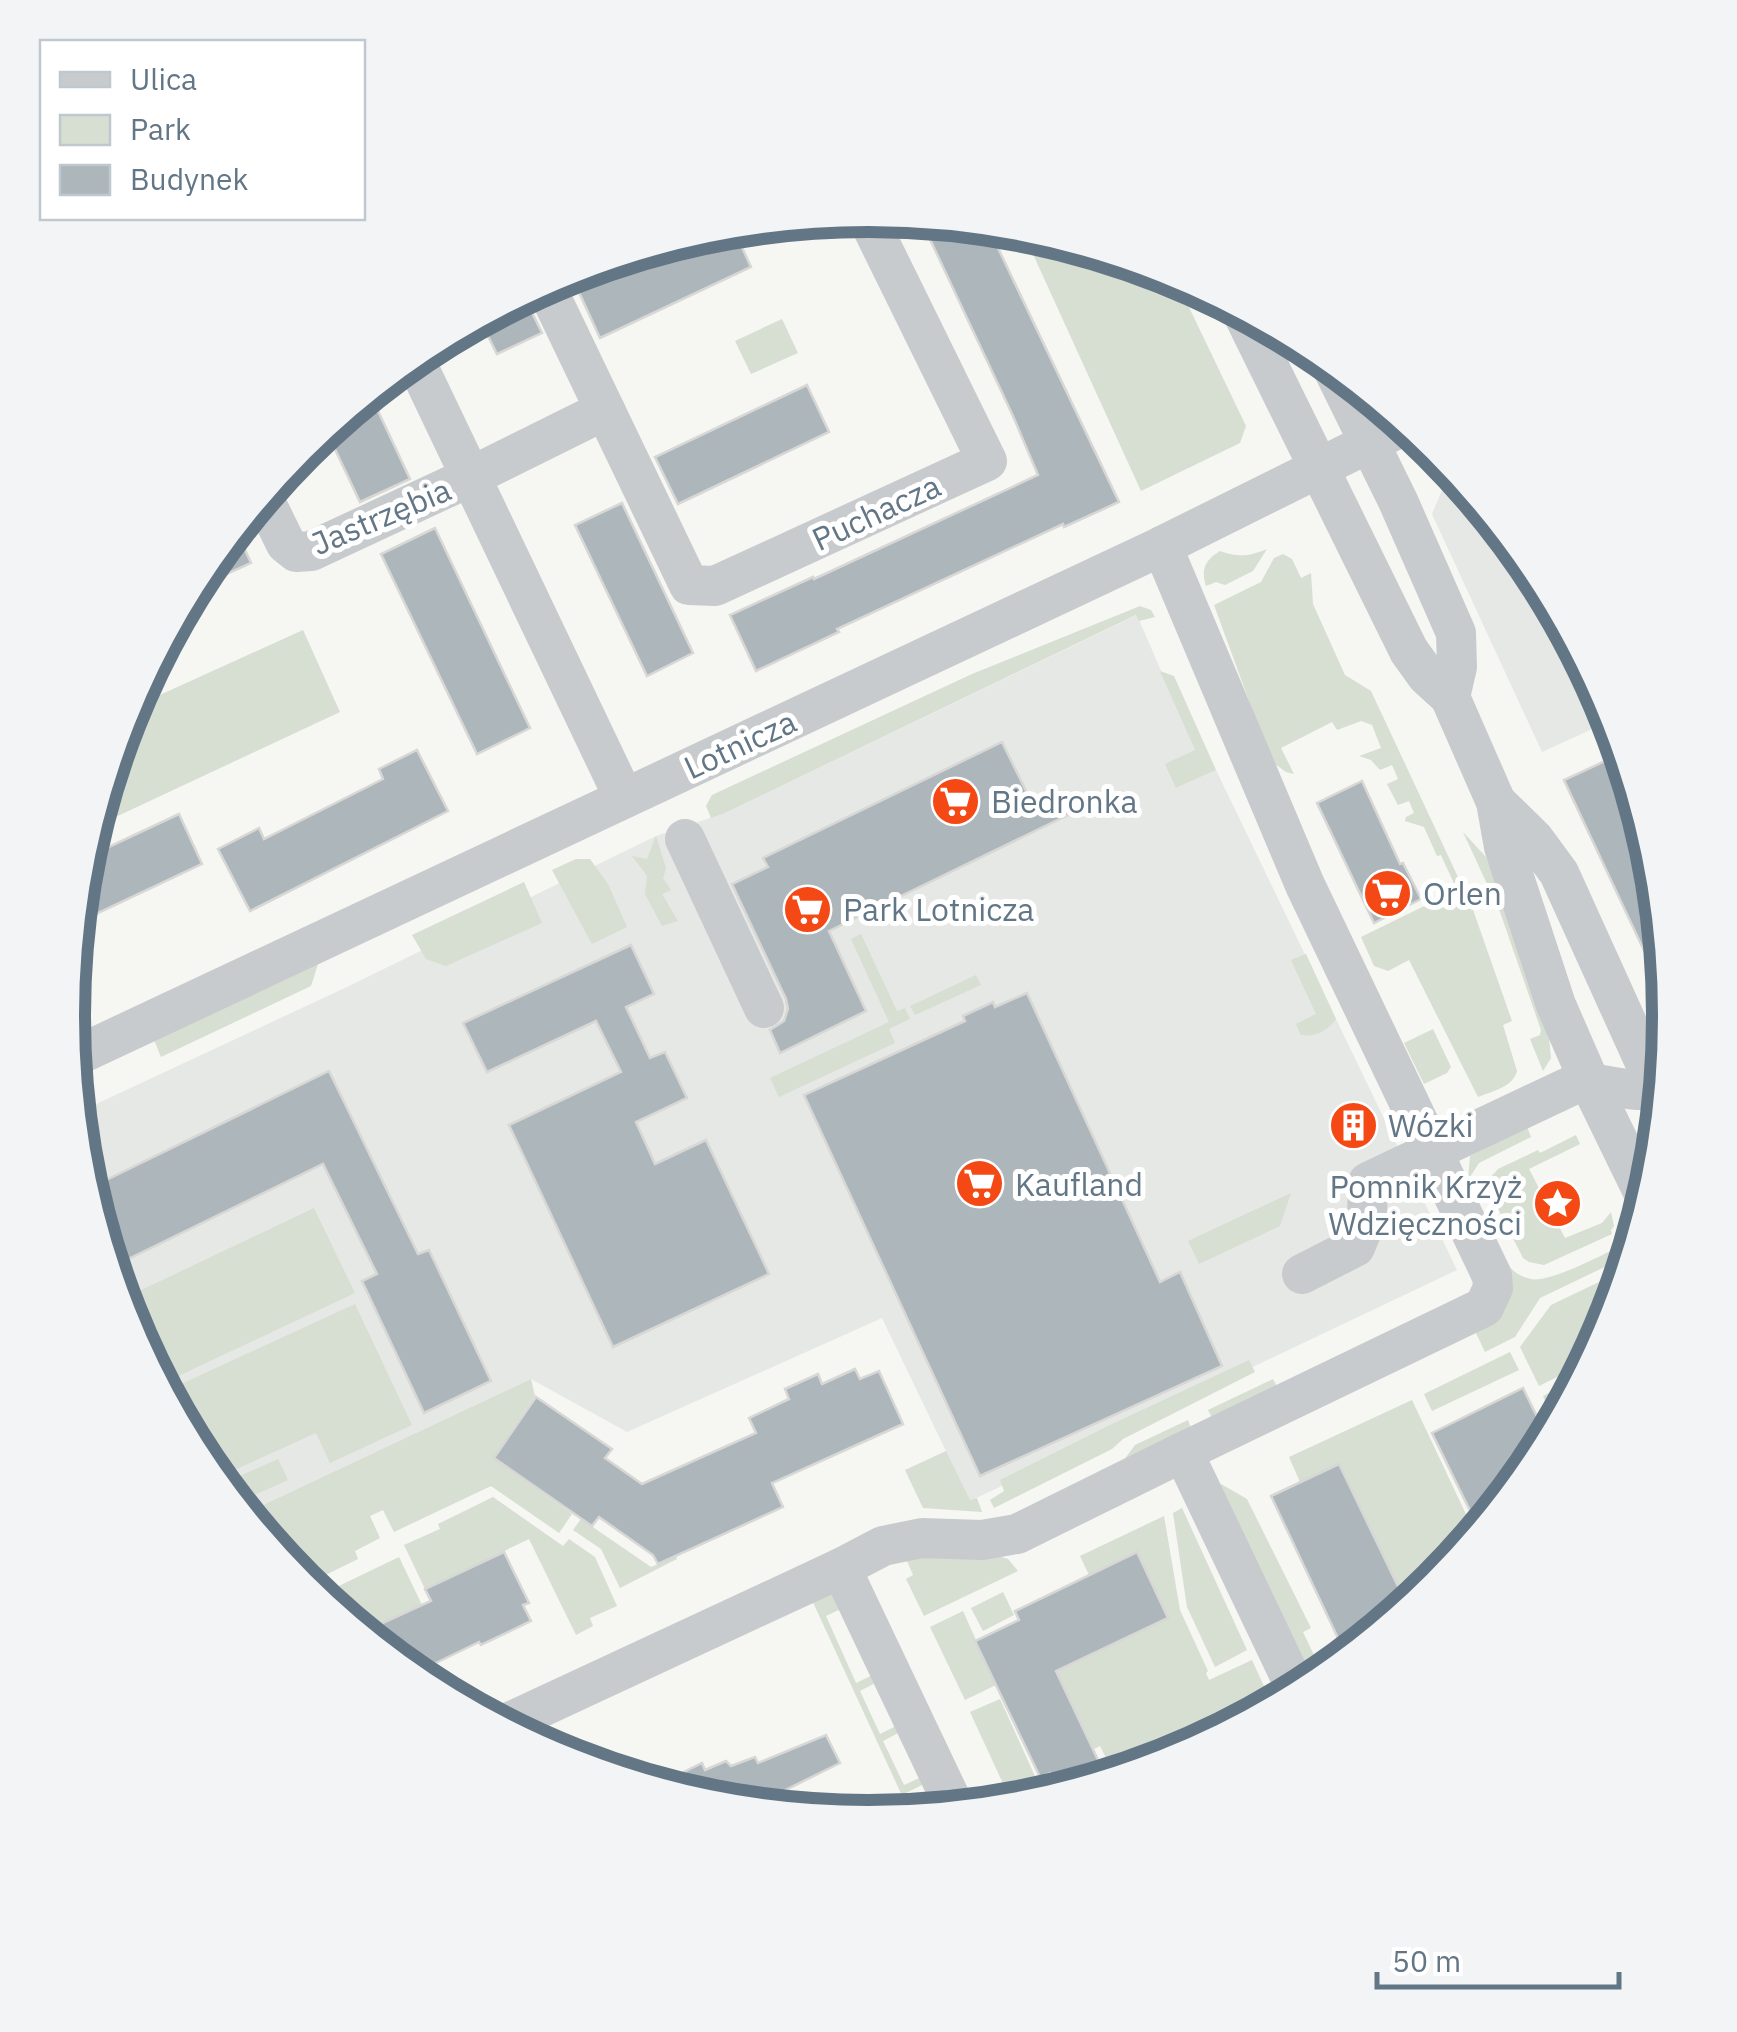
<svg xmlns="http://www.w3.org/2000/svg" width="1737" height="2032" viewBox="0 0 1737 2032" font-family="'IBM Plex Sans',sans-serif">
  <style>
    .built { fill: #e6e8e5 }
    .green { fill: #d7ded2 }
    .building { fill: #adb6bb; stroke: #d7d7d5; stroke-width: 2.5 }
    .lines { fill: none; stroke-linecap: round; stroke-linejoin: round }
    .minor { stroke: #c8cbce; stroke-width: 40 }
    .labels { text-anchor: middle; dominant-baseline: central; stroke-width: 10; stroke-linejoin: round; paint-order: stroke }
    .street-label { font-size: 32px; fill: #627686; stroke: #fff }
    .poi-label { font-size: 32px; fill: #627686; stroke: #fff; text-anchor: start }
    .rim { fill: none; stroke: #627686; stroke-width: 12 }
  </style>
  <rect width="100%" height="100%" fill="#f6f6f2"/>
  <g class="built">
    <path d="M1461,482L1535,571L1609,710L1612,720L1542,752L1432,514L1442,490Z"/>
    <path d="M1137,615L1195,750L1176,788L1216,770L1457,1270L970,1501L882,1318L627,1432L531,1379L246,1513L202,1461L128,1322L83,1172L77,1113L347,987L656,836L725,813Z"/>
  </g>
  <g class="green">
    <path d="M1022,230L1174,276L1246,426L1240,443L1141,491Z"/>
    <path d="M782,319L798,353L751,374L735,341Z"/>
    <path d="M1267,549L1253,571L1225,585L1216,582L1206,586C1201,569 1205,560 1220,551C1238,558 1250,556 1267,549Z"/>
    <path d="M1283,554L1292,559L1301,578L1311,573L1313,604L1345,675L1371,691L1472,907L1512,1021L1503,1025L1517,1071C1513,1087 1493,1091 1478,1097L1409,960L1388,971L1374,966L1361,937L1457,890L1441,855L1437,856L1424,827L1405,821L1406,817L1414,813L1409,801L1398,805L1387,784L1398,779L1392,765L1380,770L1371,760L1359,756L1381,748L1372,725L1361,721L1337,730L1332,722L1281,748L1294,774L1286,772L1271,761L1214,605L1261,582L1274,558Z"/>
    <path d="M1140,606L1151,610L1155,617L1139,621L1136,615L725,813L711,818L706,806L712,795L972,674Z"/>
    <path d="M303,630L340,712L92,828L129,709Z"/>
    <path d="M1160,671L1174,676L1216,770L1176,788L1165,764L1195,750Z"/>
    <path d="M1463,832L1486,857L1504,901L1549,1038L1551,1058L1543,1071L1530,1039L1540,1035L1541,1030L1500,912Z"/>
    <path d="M656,836L666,868L663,878L671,890L662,894L678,921L662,926L645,894L647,876L632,856L647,859Z"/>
    <path d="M576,859H590L608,884L627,927L592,944L552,870Z"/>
    <path d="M524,882L542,923L446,966L426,959L412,935Z"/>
    <path d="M861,934L897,1011L905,1008L910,1019L889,1029L895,1043L779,1097L770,1078L889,1022L851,939Z"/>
    <path d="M1306,954L1336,1019C1329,1030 1313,1039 1300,1034L1296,1024L1316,1014L1291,960Z"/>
    <path d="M318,964L311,986L161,1057L154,1040Z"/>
    <path d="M976,975L981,985L915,1015L910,1006Z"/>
    <path d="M1433,1029L1451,1067L1447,1073L1424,1084L1404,1043Z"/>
    <path d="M1527,1127L1531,1137L1479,1163L1468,1180L1470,1156Z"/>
    <path d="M1576,1135L1580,1144L1529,1169L1565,1238L1602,1223L1611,1212L1614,1226L1611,1230L1612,1234L1544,1265L1529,1262L1523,1258L1489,1191V1179L1498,1169L1538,1150L1540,1153Z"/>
    <path d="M1291,1193L1280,1226L1199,1264L1188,1241Z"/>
    <path d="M314,1208L355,1293L174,1378L133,1294Z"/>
    <path d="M1619,1247L1615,1262L1540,1298L1515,1337L1485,1352L1475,1331L1505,1262C1512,1270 1519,1277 1531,1279C1549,1283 1600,1256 1619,1247Z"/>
    <path d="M1624,1270L1608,1323L1587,1362L1539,1386L1520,1347L1551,1305Z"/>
    <path d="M355,1304L412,1425L330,1463L316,1433L221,1476L179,1385Z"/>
    <path d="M1510,1352L1519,1370L1432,1411L1424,1394Z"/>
    <path d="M1249,1360L1255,1372L1123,1439L1112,1449L994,1508L990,1500L1004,1491L1000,1480L1110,1425Z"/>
    <path d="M1579,1378L1555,1422L1543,1396Z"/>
    <path d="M531,1379L535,1396L493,1458L572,1514L559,1533L491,1486L394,1532L383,1510L370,1516L380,1538L355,1551L358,1559L305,1585L246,1513Z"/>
    <path d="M1273,1379L1278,1389L1213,1420L1208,1410Z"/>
    <path d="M1412,1400L1472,1527L1449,1539L1457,1556L1434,1583L1407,1605L1340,1464L1300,1482L1289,1457Z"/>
    <path d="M1188,1420L1192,1431L1121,1464L1135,1445Z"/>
    <path d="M946,1451L970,1500L977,1498L982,1512L923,1508L905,1470Z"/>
    <path d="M278,1459L288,1480L237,1503L222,1484Z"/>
    <path d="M1221,1484L1247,1499L1311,1628L1303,1632L1323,1674L1313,1682L1215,1487Z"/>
    <path d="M493,1497L563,1546L569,1539L595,1557L617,1606L590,1618L593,1626L576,1635L529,1539L425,1589L404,1545L440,1529L438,1524Z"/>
    <path d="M1182,1508L1247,1650L1215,1667L1187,1607L1173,1513Z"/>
    <path d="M1164,1516L1180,1610L1208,1671L1206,1673L1209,1680L1252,1660L1272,1704L1174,1756L1106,1777L1101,1766L1108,1762L1100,1746L1094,1749L1052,1662L1089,1655L1168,1618L1137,1553L1089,1575L1080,1556Z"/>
    <path d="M581,1519L651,1567L676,1556L677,1559L620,1588L601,1549L573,1530Z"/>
    <path d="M905,1556H998L1008,1559L1018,1571L924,1616L906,1579L913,1575Z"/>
    <path d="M399,1557L422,1605L376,1626L372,1617L355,1626L318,1596Z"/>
    <path d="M1003,1592L1014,1615L983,1631L971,1608Z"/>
    <path d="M832,1594L847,1606L826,1616L856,1683L877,1673L881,1680L860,1691L880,1734L902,1723L904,1730L883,1741L904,1785L926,1775L928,1782L906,1793L915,1812L910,1813L811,1598Z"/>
    <path d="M963,1611L996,1685L965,1700L930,1627Z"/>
    <path d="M1000,1699L1038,1783L1042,1782L1047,1792L1030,1800L1012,1803L970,1712Z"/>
  </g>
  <g class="building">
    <path d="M921,220L988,227L1119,502L1064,527L1063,524L837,629L839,632L756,671L730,615L813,577L814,579L1038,475L1013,416Z"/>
    <path d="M733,228L751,267L600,338L578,290L693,236L713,230Z"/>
    <path d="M524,296L542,333L497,354L480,320Z"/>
    <path d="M807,385L829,432L678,504L655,457Z"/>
    <path d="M370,394L410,479L360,502L326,430Z"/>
    <path d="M622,503L693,653L647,676L575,525Z"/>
    <path d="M435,528L530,728L477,754L381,554Z"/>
    <path d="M236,530L251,563L192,590L203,571Z"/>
    <path d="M1002,742L1030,799L1056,787L1070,814L829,931L866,1011L780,1053L770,1030L784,1021L788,1009L786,999L732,884L768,867L763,858Z"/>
    <path d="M417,750L448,811L250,911L218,849L259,828L264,839L383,779L379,769Z"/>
    <path d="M1616,756L1635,797L1654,860L1667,992L1664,993L1564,780Z"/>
    <path d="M1362,781L1400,864L1403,863L1421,899L1374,923L1317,803Z"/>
    <path d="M179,814L202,864L77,923L83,859Z"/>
    <path d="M631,945L654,994L626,1007L650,1058L665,1052L687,1098L636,1122L655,1164L706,1140L769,1274L613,1347L509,1125L621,1072L596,1021L487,1072L463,1023Z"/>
    <path d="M1027,993L1160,1282L1180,1272L1222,1366L980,1476L804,1095L965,1021L963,1016L993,1002L995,1007Z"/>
    <path d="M329,1071L418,1254L429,1250L491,1381L424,1413L362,1281L377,1274L323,1164L124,1261L88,1189Z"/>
    <path d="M855,1369L860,1379L879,1371L903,1424L772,1483L783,1507L658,1564L653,1555L599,1517L592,1526L494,1458L536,1397L612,1449L605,1458L642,1484L756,1433L749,1418L789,1399L785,1389L818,1374L822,1384Z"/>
    <path d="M1523,1388L1547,1437L1534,1461L1479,1529L1432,1433Z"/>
    <path d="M1339,1464L1407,1605L1346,1655L1271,1496Z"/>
    <path d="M504,1552L529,1603L523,1605L531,1621L481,1645L479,1642L413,1674L363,1632L431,1601L425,1589Z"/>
    <path d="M1137,1552L1168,1618L1056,1671L1106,1777L1059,1791L1050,1773L1040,1777L975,1641L1019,1620L1015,1611Z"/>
    <path d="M826,1735L840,1763L755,1805L712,1802L665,1787L678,1782L676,1776L702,1763L705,1770L726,1761L731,1766L755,1757L758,1763Z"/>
  </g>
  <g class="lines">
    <g class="minor">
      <path d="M545,285L689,585L715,586L987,461L866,215"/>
      <path d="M1242,312L1409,651L1427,676L1450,697L1496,802L1504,847L1556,1005L1590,1083L1646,1198"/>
      <path d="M414,358L624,798"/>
      <path d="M1331,365L1398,501L1456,633L1457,667L1450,697"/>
      <path d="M263,497L286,544L296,552L311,551L470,477L605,410"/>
      <path d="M1162,546L1305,885L1492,1276L1493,1288L1484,1307L1183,1452L1297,1691"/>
      <path d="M1496,802L1534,839L1559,873L1661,1098"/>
      <path d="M685,839L764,1008"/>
      <path d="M72,1058L1162,546L1405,425"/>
      <path d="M1302,1274L1355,1247L1367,1218L1368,1182L1573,1085C1603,1079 1630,1097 1662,1087"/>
      <path d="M503,1725L841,1568"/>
      <path d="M955,1808L841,1568L883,1546L922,1538L982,1540L1017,1534L1183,1452"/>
    </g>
  </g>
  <defs>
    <symbol id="supermarket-disc" viewBox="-11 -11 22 22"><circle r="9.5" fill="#f44914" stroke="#fff"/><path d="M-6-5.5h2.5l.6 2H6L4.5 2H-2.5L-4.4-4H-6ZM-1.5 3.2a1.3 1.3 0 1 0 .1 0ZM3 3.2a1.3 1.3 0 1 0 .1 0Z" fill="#fff"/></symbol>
    <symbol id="building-disc" viewBox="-11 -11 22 22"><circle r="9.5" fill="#f44914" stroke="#fff"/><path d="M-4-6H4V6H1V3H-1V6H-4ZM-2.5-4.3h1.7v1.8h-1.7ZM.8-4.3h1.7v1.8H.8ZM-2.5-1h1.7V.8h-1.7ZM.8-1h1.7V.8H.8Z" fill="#fff"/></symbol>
    <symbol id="sight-disc" viewBox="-11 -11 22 22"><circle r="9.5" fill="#f44914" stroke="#fff"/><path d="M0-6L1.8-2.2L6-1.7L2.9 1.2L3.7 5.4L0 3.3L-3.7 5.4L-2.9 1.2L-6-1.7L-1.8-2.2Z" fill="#fff"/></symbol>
  </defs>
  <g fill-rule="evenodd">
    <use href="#supermarket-disc" x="928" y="774" width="55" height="55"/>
    <use href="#supermarket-disc" x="1360" y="866" width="55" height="55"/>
    <use href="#supermarket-disc" x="780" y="882" width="55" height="55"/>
    <use href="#building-disc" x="1326" y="1098" width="55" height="55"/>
    <use href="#supermarket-disc" x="952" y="1156" width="55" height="55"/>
    <use href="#sight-disc" x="1530" y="1176" width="55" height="55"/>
  </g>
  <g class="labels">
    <g class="street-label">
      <text transform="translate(876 512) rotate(-25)">Puchacza</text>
      <text transform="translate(381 516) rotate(-23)">Jastrzębia</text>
      <text transform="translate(740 744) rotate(-25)">Lotnicza</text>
    </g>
    <g class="poi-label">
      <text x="991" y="801">Biedronka</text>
      <text x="1423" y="893">Orlen</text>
      <text x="843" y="909">Park Lotnicza</text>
      <text x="1388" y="1125">Wózki</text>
      <text x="1015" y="1184">Kaufland</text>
      <text x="1522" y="1186" text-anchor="end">Pomnik Krzyż<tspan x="1522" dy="37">Wdzięczności</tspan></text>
    </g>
  </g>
  <path d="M0 0H1737V2032H0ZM868 232H869A783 783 0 0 1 1652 1015V1017A783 783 0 0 1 869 1800H868A783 783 0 0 1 85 1017V1015A783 783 0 0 1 868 232Z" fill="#f2f4f5" fill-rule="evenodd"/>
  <path class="rim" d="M868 232H869A783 783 0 0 1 1652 1015V1017A783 783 0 0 1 869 1800H868A783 783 0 0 1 85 1017V1015A783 783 0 0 1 868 232Z"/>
  <rect x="40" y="40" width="325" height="180" fill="#ffffff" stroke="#c0c8cf" stroke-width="2.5"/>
  <rect x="60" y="72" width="50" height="15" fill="#c8cbce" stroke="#c0c8cf" stroke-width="2.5"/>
  <text x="130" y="90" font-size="30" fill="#627686">Ulica</text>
  <rect x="60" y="115" width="50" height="30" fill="#d7ded2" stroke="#c0c8cf" stroke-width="2.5"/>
  <text x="130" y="140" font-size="30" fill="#627686">Park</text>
  <rect x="60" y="165" width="50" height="30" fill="#adb6bb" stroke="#c0c8cf" stroke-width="2.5"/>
  <text x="130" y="190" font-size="30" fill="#627686">Budynek</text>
  <path d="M1377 1972v15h242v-15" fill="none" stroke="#627686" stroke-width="5"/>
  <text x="1392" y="1972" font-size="30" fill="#627686" stroke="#ffffff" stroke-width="8" paint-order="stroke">50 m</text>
</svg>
